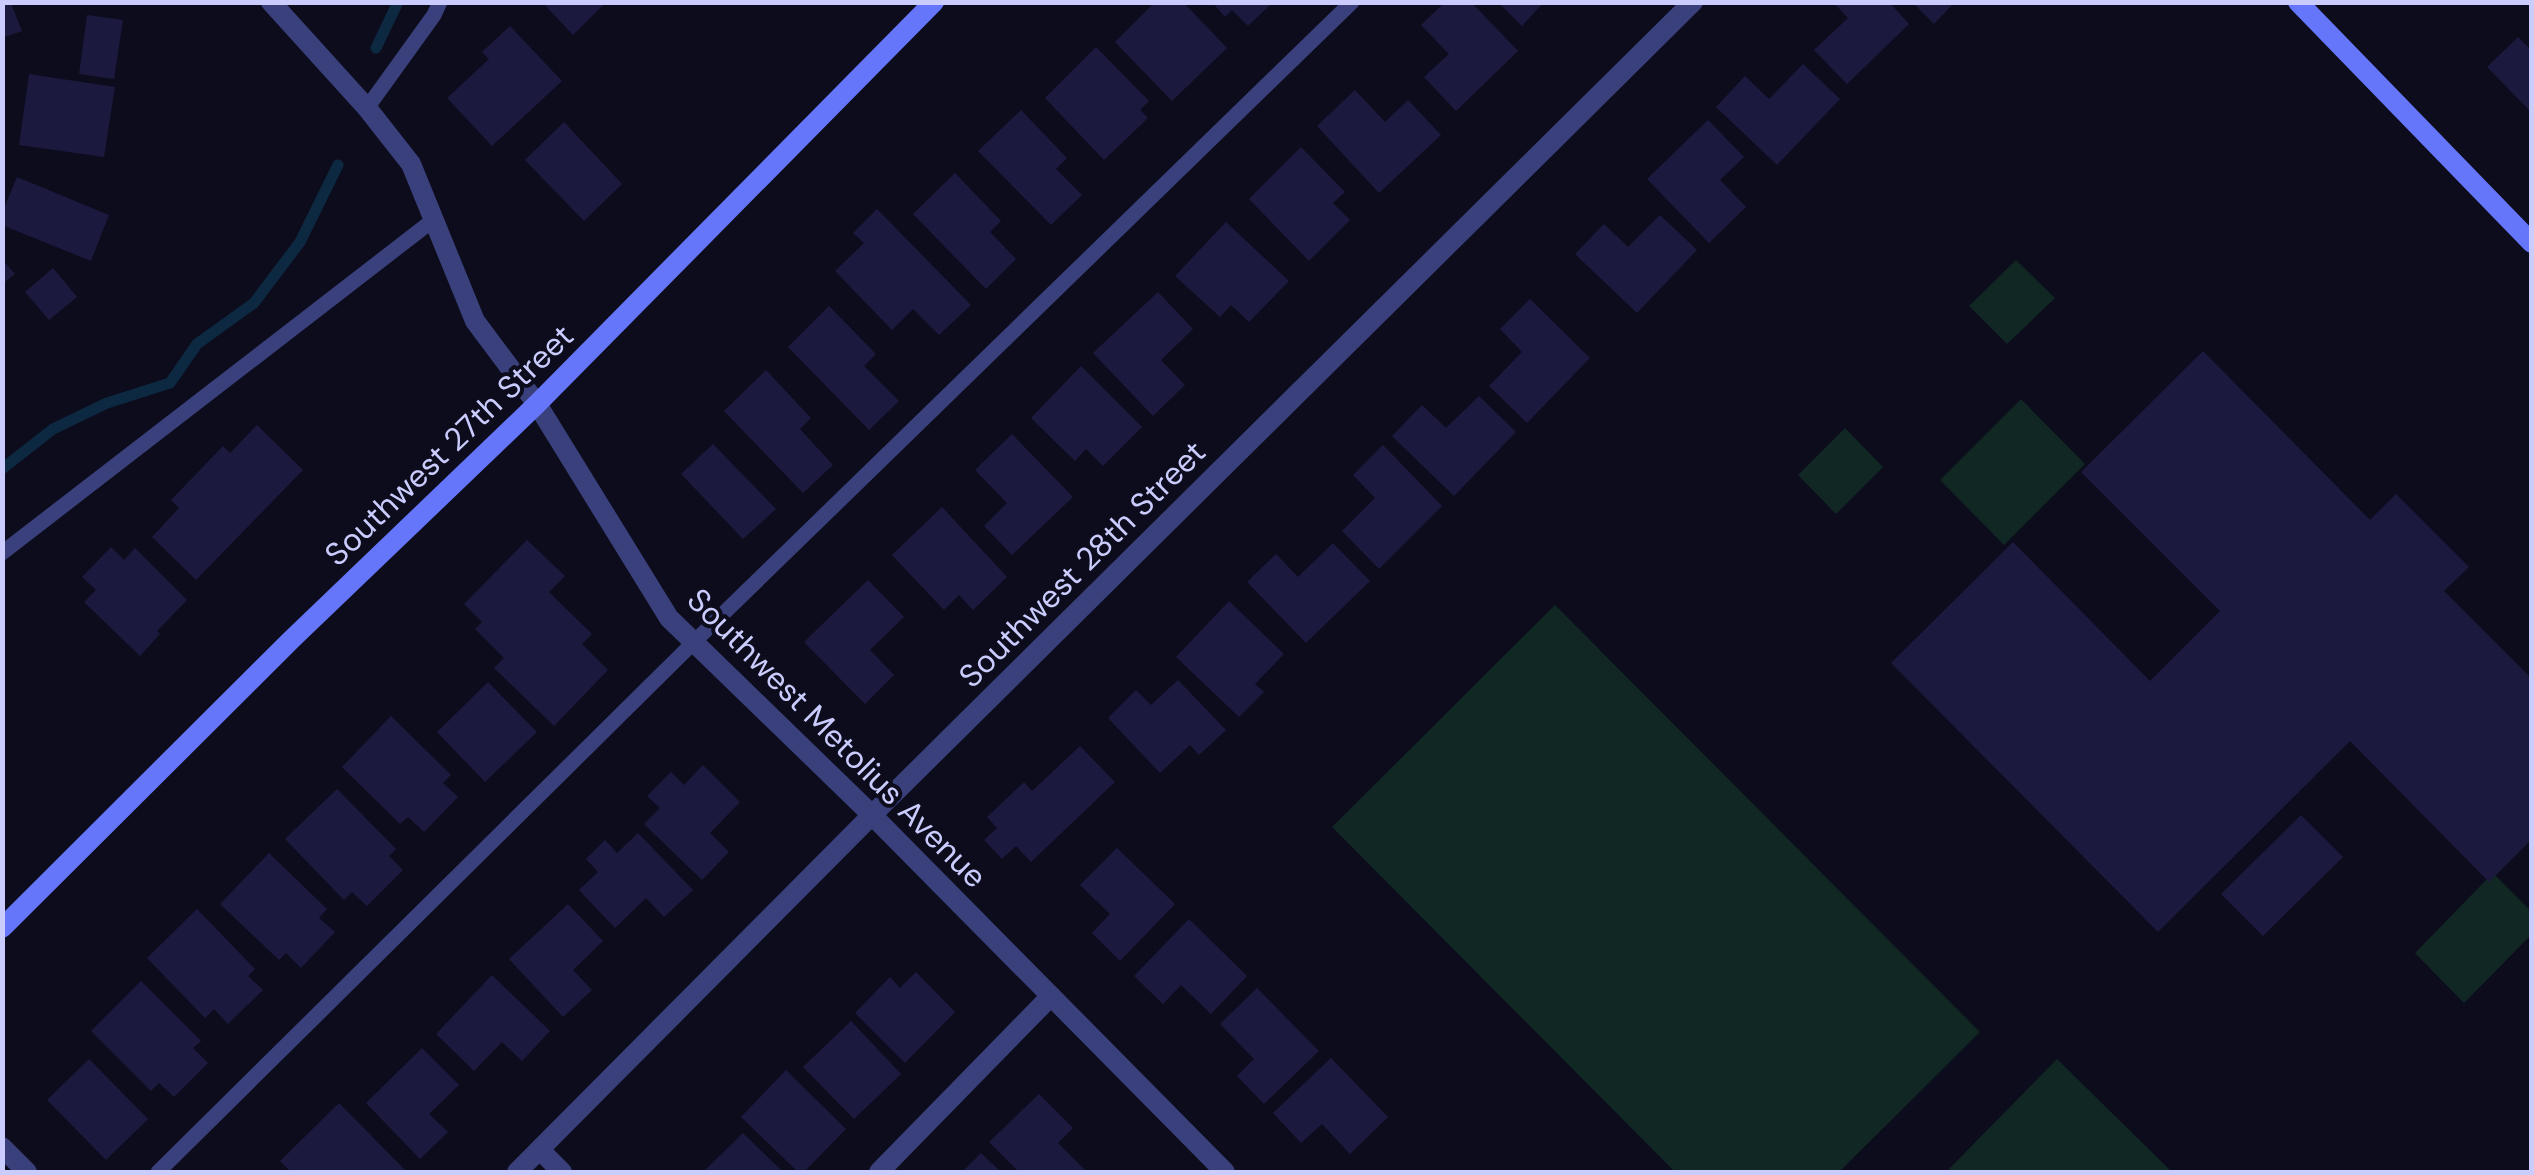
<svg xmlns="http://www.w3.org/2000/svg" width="2534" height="1175" viewBox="0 0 2534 1175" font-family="'DM Sans',sans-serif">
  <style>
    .green { fill: #102723 }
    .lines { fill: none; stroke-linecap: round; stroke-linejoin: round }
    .stream { stroke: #0d2941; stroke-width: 11 }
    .building { fill: #1b193e }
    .lane { stroke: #39407b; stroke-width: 15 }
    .street { stroke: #39407b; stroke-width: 20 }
    .secondary { stroke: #6576fa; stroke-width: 20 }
    .labels { text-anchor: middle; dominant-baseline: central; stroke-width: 8; stroke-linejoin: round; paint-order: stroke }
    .street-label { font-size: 32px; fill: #caccfd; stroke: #0d0c1d }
  </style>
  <rect width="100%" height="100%" fill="#0d0c1d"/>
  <g class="green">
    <path d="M2016,260L2055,298L2007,344L1969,306Z"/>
    <path d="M2021,399L2085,464L2004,545L1940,480Z"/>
    <path d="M1845,428L1883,467L1836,514L1798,475Z"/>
    <path d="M1555,605L1980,1032L1839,1172H1675L1332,827Z"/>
    <path d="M2493,873L2531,911V935L2464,1003L2415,953Z"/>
    <path d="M2057,1059L2172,1172H1946Z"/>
  </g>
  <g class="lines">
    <g class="stream">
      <path d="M376,48L398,2"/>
      <path d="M2,469L53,429L107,403L170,383L197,344L254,303L300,242L338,165"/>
    </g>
  </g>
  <g class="building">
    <path d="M2,2H20L12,6L22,31L2,38Z"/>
    <path d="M542,2H606L573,35Z"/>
    <path d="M1155,2H1183L1227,48L1172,101L1115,42Z"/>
    <path d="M1212,2H1273L1248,26L1232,10L1225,17Z"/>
    <path d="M1445,2H1471L1518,51L1456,111L1424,77L1449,54L1421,25Z"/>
    <path d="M1498,2H1544L1522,26Z"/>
    <path d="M1833,2H1889L1909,24L1847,84L1814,50L1848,18Z"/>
    <path d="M1912,2H1955L1934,24Z"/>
    <path d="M87,15L123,20L114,79L79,74Z"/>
    <path d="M510,26L562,81L492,146L447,98L489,59L482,52Z"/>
    <path d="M2518,37L2532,51V113L2487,67Z"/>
    <path d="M1096,47L1149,101L1140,110L1148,118L1104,160L1045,98Z"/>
    <path d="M1803,64L1840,99L1777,165L1716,107L1745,76L1769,99Z"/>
    <path d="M29,74L115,87L104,157L19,145Z"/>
    <path d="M1355,90L1385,122L1408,100L1441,135L1379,193L1317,126Z"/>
    <path d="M1021,110L1067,158L1056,169L1082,195L1051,225L978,151Z"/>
    <path d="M1708,120L1744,157L1720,180L1746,207L1709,243L1647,179Z"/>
    <path d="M564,122L622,184L584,221L525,160Z"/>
    <path d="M1301,147L1345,192L1333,203L1350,220L1309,261L1249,199Z"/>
    <path d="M955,173L1001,221L990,232L1016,259L986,289L913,214Z"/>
    <path d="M17,177L109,215L91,261L2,225V213Z"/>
    <path d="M877,209L971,305L939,335L913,309L892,330L835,271L864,243L853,233Z"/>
    <path d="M1660,215L1697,250L1637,313L1575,254L1604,224L1628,247Z"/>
    <path d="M1226,222L1289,281L1249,322L1231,305L1220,317L1175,276Z"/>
    <path d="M2,259L15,274L2,284Z"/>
    <path d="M53,268L77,297L49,320L25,292Z"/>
    <path d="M1158,292L1193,329L1161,360L1185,385L1153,416L1093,353Z"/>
    <path d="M1530,299L1590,358L1527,423L1489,386L1522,352L1500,329Z"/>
    <path d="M829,306L876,354L864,366L899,401L869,430L788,347Z"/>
    <path d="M2203,351L2370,520L2396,494L2469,567L2444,591L2532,679V839L2489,882L2350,741L2158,932L1891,663L2013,542L2150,681L2220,611L2081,472Z"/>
    <path d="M1081,366L1142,427L1103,466L1086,449L1075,461L1031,418Z"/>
    <path d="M766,370L811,418L800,429L833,465L803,493L724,411Z"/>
    <path d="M1479,396L1516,432L1454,496L1392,436L1422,405L1446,428Z"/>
    <path d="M257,425L303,470L196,580L152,537L179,508L171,500L223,446L230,453Z"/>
    <path d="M1012,434L1073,497L1012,555L984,526L1007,503L975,470Z"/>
    <path d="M713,444L776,509L743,539L681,474Z"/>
    <path d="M1383,445L1442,506L1379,569L1342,531L1375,498L1353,475Z"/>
    <path d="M942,507L1007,577L973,610L959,595L944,610L892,555Z"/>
    <path d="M527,540L565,576L549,592L592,634L582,644L608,670L554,726L494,668L504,658L475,629L482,622L464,604Z"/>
    <path d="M1333,543L1370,581L1306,643L1247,582L1276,554L1298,577Z"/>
    <path d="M111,547L124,560L135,548L187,600L157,631L160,634L140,656L84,602L96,590L82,577Z"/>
    <path d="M868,580L904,617L870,650L894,675L865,704L804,642Z"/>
    <path d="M1229,601L1284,654L1255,684L1264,692L1239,717L1176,657Z"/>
    <path d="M1178,680L1226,730L1199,755L1190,745L1160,773L1108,718L1136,690L1151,705Z"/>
    <path d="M488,682L537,732L485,782L437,732Z"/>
    <path d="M391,716L451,775L443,783L458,797L424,832L408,817L400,824L342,767Z"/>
    <path d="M1080,746L1115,782L1031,862L1016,846L1002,859L984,840L997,828L987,817L1024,782L1032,791Z"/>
    <path d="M703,765L740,802L710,833L729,852L702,880L644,824L660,808L647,796L671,772L684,785Z"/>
    <path d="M337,789L396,849L389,856L403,870L367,906L352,892L344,900L285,839Z"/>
    <path d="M2301,815L2343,857L2263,936L2221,894Z"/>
    <path d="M638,833L693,890L664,917L646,898L615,928L579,890L598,872L586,859L605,840L617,853Z"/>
    <path d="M1117,848L1175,904L1120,961L1092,933L1110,914L1080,885Z"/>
    <path d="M269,853L327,909L319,918L335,932L301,968L286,953L279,960L220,904Z"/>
    <path d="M568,904L603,941L573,970L592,990L563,1017L509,959Z"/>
    <path d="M197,909L255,969L248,976L263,990L228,1024L214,1009L205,1018L147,958Z"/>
    <path d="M1189,919L1247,976L1211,1014L1181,985L1163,1004L1134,976Z"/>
    <path d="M916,972L955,1012L905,1063L855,1013L890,977L900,988Z"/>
    <path d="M492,975L550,1031L522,1061L502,1042L474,1071L436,1034Z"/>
    <path d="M141,981L201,1041L193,1048L208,1063L174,1097L159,1083L151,1091L91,1031Z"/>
    <path d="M1257,988L1319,1051L1264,1104L1237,1076L1254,1059L1220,1024Z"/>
    <path d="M851,1021L901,1074L854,1119L803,1067Z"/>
    <path d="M422,1048L459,1085L429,1114L448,1132L420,1159L366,1103Z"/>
    <path d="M1331,1058L1388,1117L1350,1154L1322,1124L1301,1143L1273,1113Z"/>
    <path d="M89,1059L148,1119L106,1160L47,1100Z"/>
    <path d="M786,1070L846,1129L804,1172H798L741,1117Z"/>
    <path d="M1039,1094L1073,1128L1058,1143L1087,1172H1019L989,1142Z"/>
    <path d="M339,1103L407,1172H291L280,1161Z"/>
    <path d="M743,1133L783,1172H703Z"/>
    <path d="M981,1153L1001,1172H962Z"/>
  </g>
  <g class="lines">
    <g class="lane">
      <path d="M367,108L434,15L440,2"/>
      <path d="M2,553L432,221"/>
      <path d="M158,1172L694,642L1352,2"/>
    </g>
    <g class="street">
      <path d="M271,2L367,108L411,164L475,321L537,404L669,618L872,815L1225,1172"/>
      <path d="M2,1147L27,1172"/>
      <path d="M540,1150L562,1172"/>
      <path d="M517,1172L872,815L1693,2"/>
      <path d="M879,1172L1051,996"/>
    </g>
    <g class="secondary">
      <path d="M2298,2L2532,243"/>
      <path d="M2,928L291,640L537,404L934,2"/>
    </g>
  </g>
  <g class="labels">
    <g class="street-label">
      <text transform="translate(449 445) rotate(-44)">Southwest 27th Street</text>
      <text transform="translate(1082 564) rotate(-45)">Southwest 28th Street</text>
      <text transform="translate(837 738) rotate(45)">Southwest Metolius Avenue</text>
    </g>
  </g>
  <rect width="2534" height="1175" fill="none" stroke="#caccfd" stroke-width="10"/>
</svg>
